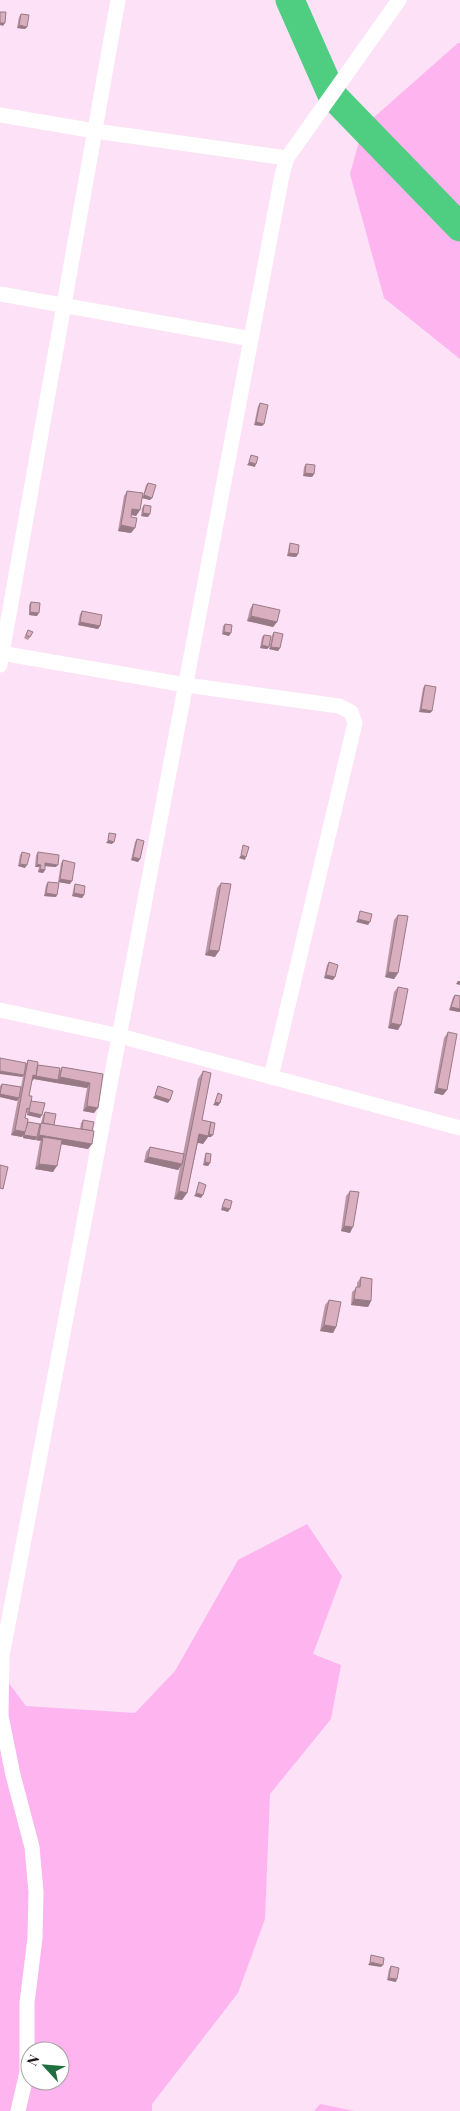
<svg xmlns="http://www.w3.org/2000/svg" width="460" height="2111" viewBox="0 0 460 2111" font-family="'Playfair Display',serif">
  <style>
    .green { fill: #fdb4ef; fill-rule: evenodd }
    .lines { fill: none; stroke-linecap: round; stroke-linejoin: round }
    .river { stroke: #4fcd80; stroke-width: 29 }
    .minor { stroke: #fff; stroke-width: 15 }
    .wall { fill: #bb96a4 }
    .shaded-wall { fill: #987a86 }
    .building { fill: #d9afbf; stroke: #987a86 }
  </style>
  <rect width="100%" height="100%" fill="#fde1f7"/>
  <g class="green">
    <path d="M458,43H460V359L384,298L350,174L363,127Z"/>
    <path d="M307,1524L342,1576L313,1654L341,1665L331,1719L270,1794L265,1919L238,1993L152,2104V2111H0V1675L2,1674L26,1706L135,1713L175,1671L238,1560ZM30,2051H60V2081H30Z"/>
    <path d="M320,2104L354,2111H314Z"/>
  </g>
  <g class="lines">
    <path class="river" d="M290,0L332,95L460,227"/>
    <g class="minor">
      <path d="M0,115L95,131L287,158"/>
      <path d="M0,294L251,339"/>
      <path d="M0,653L186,685L339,706L351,712L355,723L271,1077"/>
      <path d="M0,665L118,0"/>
      <path d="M0,1010L120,1036L460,1128"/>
      <path d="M18,2111L27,2072V2003L35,1938L36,1892L32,1847L13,1775L1,1716L2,1656L282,175L287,158L399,0"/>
    </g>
  </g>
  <g class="wall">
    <path d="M21,14L27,27L25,29L17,28L19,17Z"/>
    <path d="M260,403L262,426L254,425L258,406Z"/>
    <path d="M306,464L314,474L312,477L303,476L304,467Z"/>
    <path d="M148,483L152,498L150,500L142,498L140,510L136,516L131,515V533L118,531L124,496L127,491L143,496L146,485Z"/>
    <path d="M144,505L148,517L141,516L142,508Z"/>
    <path d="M290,543L298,554L296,557L287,556L289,546Z"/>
    <path d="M31,602L37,616L29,615V605Z"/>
    <path d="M253,604L277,622L273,627L247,621L250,609Z"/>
    <path d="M82,611L100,626L98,629L78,625L80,614Z"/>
    <path d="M225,624L229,636L222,634L223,626Z"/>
    <path d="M28,630L30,637L28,640L24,638Z"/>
    <path d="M274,632L280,648L278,651L269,649L272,635Z"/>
    <path d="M264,635L269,647L267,649L260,648L262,637Z"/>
    <path d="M425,685L432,711L430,713L419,712L423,688Z"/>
    <path d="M137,839L140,859L138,862L131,860L135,842Z"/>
    <path d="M22,852L25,868L18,866L20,855Z"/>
    <path d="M38,852L56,867L45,866V870L43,873L38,872L39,867H35L36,855Z"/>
    <path d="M63,860L70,884L58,882L61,863Z"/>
    <path d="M48,882L56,897L44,896L46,885Z"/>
    <path d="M221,883L215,957L205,955L217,888Z"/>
    <path d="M75,884L84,895L82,898L72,896L74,886Z"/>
    <path d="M398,915V973L394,979L385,977L394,920Z"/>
    <path d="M329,962L333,980L324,978L327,965Z"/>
    <path d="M398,987V1030L388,1028L394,992Z"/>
    <path d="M455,995L460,996L459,1012L449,1010L453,997Z"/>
    <path d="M448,1032L447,1090L443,1095L434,1093L444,1038Z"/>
    <path d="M28,1060L38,1065L59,1072L62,1067L103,1074L94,1113L83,1111L87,1088L34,1079L32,1081L29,1096L31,1101L42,1115L40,1118L27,1115V1112L25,1114V1118L28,1122L39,1126L41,1123L43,1115L45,1112L54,1125L80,1129L81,1123L83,1120L92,1131V1144L88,1149L61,1144L53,1172L35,1169L40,1142L41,1141L23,1138V1136L22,1137L11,1135L18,1099L17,1101L0,1097V1086L2,1084L21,1087L23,1076L22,1077L26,1064Z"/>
    <path d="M203,1071L202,1120L211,1137H208L203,1144L198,1142L187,1193L182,1200L174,1199L180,1167L178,1170L144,1162L146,1152L150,1147L183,1154L198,1079Z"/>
    <path d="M206,1153L210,1163L208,1166L203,1165L205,1155Z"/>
    <path d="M350,1191V1233L341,1231L346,1196Z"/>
    <path d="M361,1277L371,1301L368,1307L351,1305L352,1292L357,1287V1283Z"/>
    <path d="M329,1300L336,1327L333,1333L320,1331L325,1305Z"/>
    <path d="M391,1966L396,1982L387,1980L389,1969Z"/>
  </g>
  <g class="shaded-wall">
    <path d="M0,23H5L3,26L0,25Z"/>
    <path d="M19,25L27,27L25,29L17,28Z"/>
    <path d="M256,422L264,424L262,426L254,425Z"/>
    <path d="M249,462L256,464L255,467L247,465Z"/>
    <path d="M305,473L314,474L312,477L303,476Z"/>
    <path d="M144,495L152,498L150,500L142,498Z"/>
    <path d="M132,509L140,510L136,516L128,514Z"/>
    <path d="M143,513L150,514L148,517L141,516Z"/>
    <path d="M121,525L135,528L131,533L118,531Z"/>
    <path d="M289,553L298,554L296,557L287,556Z"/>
    <path d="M30,612L39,613L37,616L29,615Z"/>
    <path d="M251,616L277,622L273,627L247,621Z"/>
    <path d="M80,622L100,626L98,629L78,625Z"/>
    <path d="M224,632L231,633L229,636L222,634Z"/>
    <path d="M262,645L269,647L267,649L260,648Z"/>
    <path d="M271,647L280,648L278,651L269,649Z"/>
    <path d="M421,709L432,711L430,713L419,712Z"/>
    <path d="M108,840L114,842L112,844L106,843Z"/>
    <path d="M241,855L246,857L245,860L239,858Z"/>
    <path d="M133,857L140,859L138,862L131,860Z"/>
    <path d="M45,863L58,865L56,867L44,866Z"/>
    <path d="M20,864L27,865L25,868L18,866Z"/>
    <path d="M37,864L41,865L39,867H35Z"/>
    <path d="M40,869L45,870L43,873L38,872Z"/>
    <path d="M60,879L72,881L70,884L58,882Z"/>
    <path d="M46,893L57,895L56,897L44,896Z"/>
    <path d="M74,893L84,895L82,898L72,896Z"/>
    <path d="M358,919L370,922L368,925L356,922Z"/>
    <path d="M209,950L219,951L215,957L205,955Z"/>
    <path d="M388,972L398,973L394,979L385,977Z"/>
    <path d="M326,975L335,977L333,980L324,978Z"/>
    <path d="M458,981H460V985L456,984Z"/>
    <path d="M451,1007L460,1009V1012H459L449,1010Z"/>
    <path d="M391,1023L401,1025L398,1030L388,1028Z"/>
    <path d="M0,1071L24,1075L22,1077L0,1074Z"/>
    <path d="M33,1075L58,1080L56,1083L34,1079L32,1081Z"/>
    <path d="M60,1077L90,1083L87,1088L56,1083Z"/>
    <path d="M437,1088L447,1090L443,1095L434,1093Z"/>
    <path d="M0,1094L19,1098L17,1101L0,1097Z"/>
    <path d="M155,1095L170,1100L168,1103L153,1098Z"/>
    <path d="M215,1102L220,1103L218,1106L213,1105Z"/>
    <path d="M87,1106L98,1108L94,1113L83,1111Z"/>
    <path d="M29,1112L42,1115L40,1118L27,1115Z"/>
    <path d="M15,1130L26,1132L22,1137L11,1135Z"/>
    <path d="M199,1134H209L213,1135L211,1137H208L203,1144L194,1142Z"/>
    <path d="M24,1135L37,1137L35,1140L23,1138Z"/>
    <path d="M39,1135L92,1144L88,1149L43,1141V1137L41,1141L36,1140Z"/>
    <path d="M148,1157L182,1164L178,1170L144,1162Z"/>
    <path d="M205,1162L210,1163L208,1166L203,1165Z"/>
    <path d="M39,1164L57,1166L53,1172L35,1169Z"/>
    <path d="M179,1191L187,1193L182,1200L174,1199Z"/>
    <path d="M196,1193L203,1195L201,1198L194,1196Z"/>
    <path d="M222,1207L230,1209L228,1212L221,1210Z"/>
    <path d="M344,1226L353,1227L350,1233L341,1231Z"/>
    <path d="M354,1299L371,1301L368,1307L351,1305Z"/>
    <path d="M324,1325L336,1327L333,1333L320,1331Z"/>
    <path d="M370,1962L383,1965L381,1967L368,1965Z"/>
    <path d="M389,1978L397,1979L396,1982L387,1980Z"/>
  </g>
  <g class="building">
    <path d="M0,12H6L5,23H0Z"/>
    <path d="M21,14L29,15L27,27L19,25Z"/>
    <path d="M260,403L268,405L264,424L256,422Z"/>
    <path d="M251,455L258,457L256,464L249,462Z"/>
    <path d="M306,464L315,465L314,474L305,473Z"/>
    <path d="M148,483L156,485L152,498L144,495Z"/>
    <path d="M127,491L143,493L140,510L132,509L131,517L137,518L135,528L121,525Z"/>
    <path d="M144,505L151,506L150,514L143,513Z"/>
    <path d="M290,543L299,545L298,554L289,553Z"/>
    <path d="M31,602L40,603L39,613L30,612Z"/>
    <path d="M253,604L280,610L277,622L251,616Z"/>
    <path d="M82,611L102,615L100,626L80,622Z"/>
    <path d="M225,624L232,625L231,633L224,632Z"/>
    <path d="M28,630L33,632L30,637L26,635Z"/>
    <path d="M274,632L283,634L280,648L271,647Z"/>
    <path d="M264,635L271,636L269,647L262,645Z"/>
    <path d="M425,685L436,687L432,711L421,709Z"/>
    <path d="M109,833L116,834L114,842L108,840Z"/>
    <path d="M137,839L144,841L140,859L133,857Z"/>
    <path d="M243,845L249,847L246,857L241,855Z"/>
    <path d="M22,852L30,854L27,865L20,864Z"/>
    <path d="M38,852L59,855L58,865L45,863V870L40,869L41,865L37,864Z"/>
    <path d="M63,860L75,863L72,881L60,879Z"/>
    <path d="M48,882L59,883L57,895L46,893Z"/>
    <path d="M221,883L231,884L219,951L209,950Z"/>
    <path d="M75,884L85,886L84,895L74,893Z"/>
    <path d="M360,911L372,914L370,922L358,919Z"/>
    <path d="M398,915L408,916L398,973L388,972Z"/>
    <path d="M329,962L338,965L335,977L326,975Z"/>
    <path d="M398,987L408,989L401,1025L391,1023Z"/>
    <path d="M455,995L460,996V1009L451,1007Z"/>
    <path d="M448,1032L457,1034L447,1090L437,1088Z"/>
    <path d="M0,1058L26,1063L24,1075L0,1071Z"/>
    <path d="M28,1060L38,1062L36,1076L33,1075L29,1096H32L30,1109L27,1108L25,1118L28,1119L26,1132L15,1130Z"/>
    <path d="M38,1065L60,1068L58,1080L36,1076Z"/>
    <path d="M62,1067L103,1074L98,1108L87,1106L90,1083L60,1077Z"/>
    <path d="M203,1071L211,1073L202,1120L211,1122L208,1136L199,1134L187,1193L179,1191Z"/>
    <path d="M2,1084L21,1087L19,1098L0,1094Z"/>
    <path d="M158,1086L173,1091L170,1100L155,1095Z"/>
    <path d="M218,1093L222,1095L220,1103L215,1102Z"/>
    <path d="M31,1101L45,1103L42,1115L29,1112Z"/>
    <path d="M45,1112L56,1114L54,1125L43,1123Z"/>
    <path d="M83,1120L94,1122L92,1131L82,1129Z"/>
    <path d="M28,1122L40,1124L37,1137L24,1135Z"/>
    <path d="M211,1122L215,1123L213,1135L209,1134Z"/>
    <path d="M41,1123L94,1131L92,1144L39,1135Z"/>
    <path d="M43,1137L62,1140L57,1166L39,1164Z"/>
    <path d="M150,1147L184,1154L182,1164L148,1157Z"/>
    <path d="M206,1153L211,1154L210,1163L205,1162Z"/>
    <path d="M0,1165L8,1167L3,1189L0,1188Z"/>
    <path d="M199,1182L206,1185L203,1195L196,1193Z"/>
    <path d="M350,1191L359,1192L353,1227L344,1226Z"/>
    <path d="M225,1199L232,1201L230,1209L222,1207Z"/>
    <path d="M361,1277L372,1279L371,1301L354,1299L356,1287H360Z"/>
    <path d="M329,1300L341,1302L336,1327L324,1325Z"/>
    <path d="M371,1955L384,1958L383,1965L370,1962Z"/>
    <path d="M391,1966L399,1968L397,1979L389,1978Z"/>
  </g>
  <g transform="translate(45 2066) rotate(296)"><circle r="24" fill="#ffffff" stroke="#a6a1a5"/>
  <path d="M0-4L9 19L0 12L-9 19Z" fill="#1f7041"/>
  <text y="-8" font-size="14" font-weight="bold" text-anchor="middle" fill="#20141d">N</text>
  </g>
</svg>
